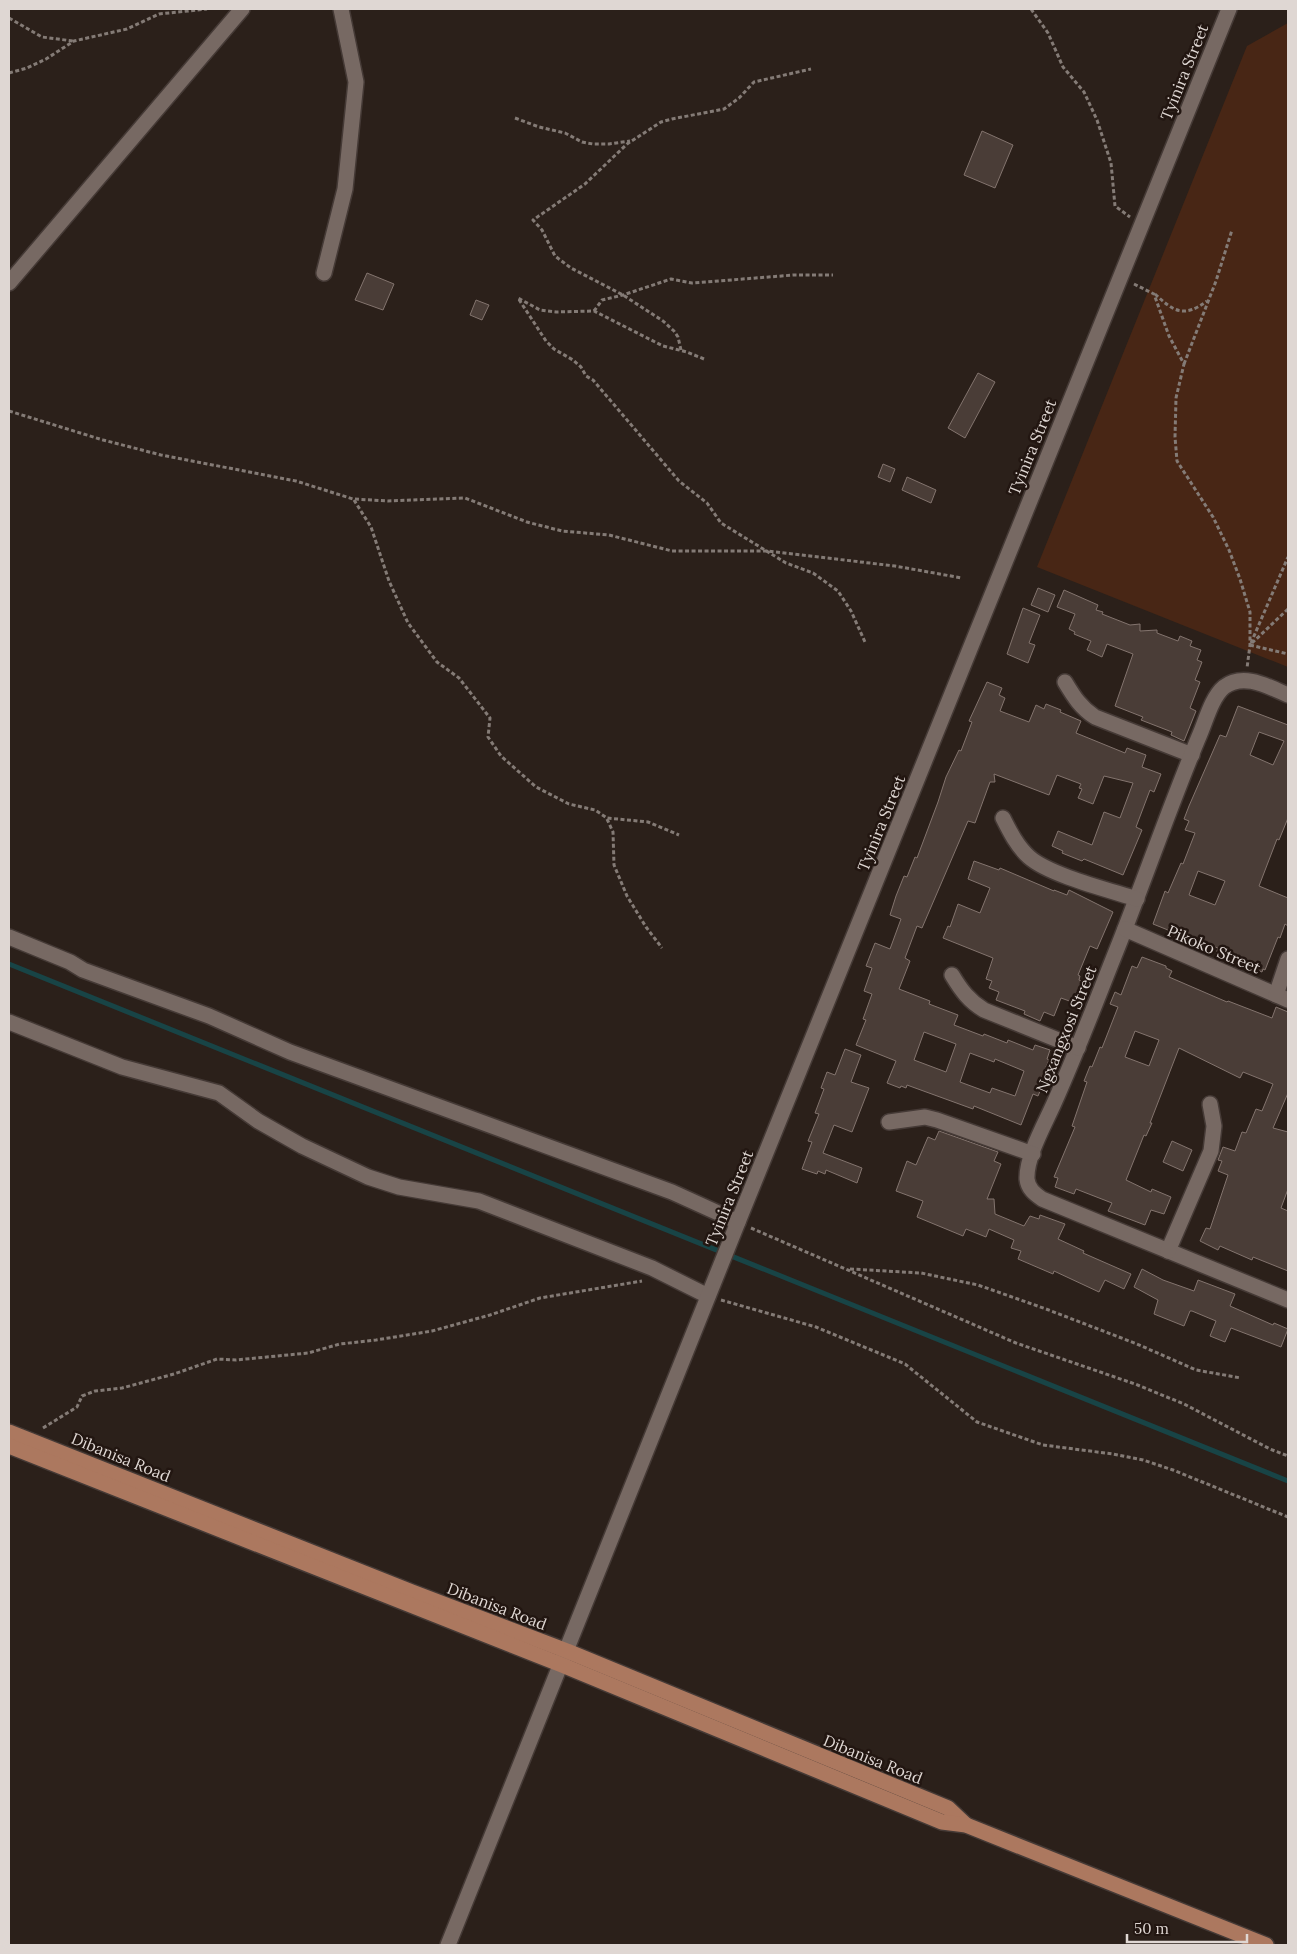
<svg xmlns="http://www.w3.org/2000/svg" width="1297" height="1954" viewBox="0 0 1297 1954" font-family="Lora,serif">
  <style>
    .green { fill: #482615 }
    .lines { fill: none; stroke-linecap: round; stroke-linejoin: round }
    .stream { stroke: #184446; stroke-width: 5 }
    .building { fill: #4a3d37; stroke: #83746e; fill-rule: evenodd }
    .minor-casing { stroke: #453a36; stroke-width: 18 }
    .major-casing { stroke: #453a36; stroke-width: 18 }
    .path { stroke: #847b76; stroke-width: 3; stroke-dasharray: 4 2.5; stroke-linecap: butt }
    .minor { stroke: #776963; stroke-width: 15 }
    .major { stroke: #ac785f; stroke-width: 15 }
    .labels { text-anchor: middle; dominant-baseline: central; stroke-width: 5; stroke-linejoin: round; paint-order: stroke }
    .street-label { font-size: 16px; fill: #dfd7d3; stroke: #221611 }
  </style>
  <rect width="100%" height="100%" fill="#2b201a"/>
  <path class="green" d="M1288,23V667L1037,567L1247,46Z"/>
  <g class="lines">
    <path class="stream" d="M9,964L1288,1481"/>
  </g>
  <g class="building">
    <path d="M982,131L1013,145L995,188L964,175Z"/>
    <path d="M367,273L394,284L383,310L355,300Z"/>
    <path d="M476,300L489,305L482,320L470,315Z"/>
    <path d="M978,373L995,382L965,438L948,428Z"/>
    <path d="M883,464L895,469L890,482L878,477Z"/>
    <path d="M907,477L936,490L931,503L902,490Z"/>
    <path d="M1038,588L1055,595L1048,612L1031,605Z"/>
    <path d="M1064,590L1098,605L1096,610L1103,612L1102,614L1130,625L1140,624V631L1157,630V633L1178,641L1180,636L1192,641L1190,646L1201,650L1197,660L1202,662L1195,680L1200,682L1190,708L1196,711L1184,741L1171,735L1172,732L1141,720L1143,717L1115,706L1133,654L1107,644L1102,657L1087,650L1091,641L1074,634L1075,632L1069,629L1075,614L1057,607Z"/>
    <path d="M1023,608L1040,615L1029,643L1035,645L1028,663L1007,654Z"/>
    <path d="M987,682L1002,688L999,695L1005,698L1000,711L1029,722L1036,705L1044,709L1046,704L1061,710L1060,712L1081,721L1076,733L1125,753L1127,748L1146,755L1142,767L1161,774L1154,792L1150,790L1136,827L1142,830L1123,875L1084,859L1082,861L1062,853L1063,851L1052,846L1058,831L1092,845L1104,812L1120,818L1133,783L1104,776L1093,804L1078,798L1082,789L1079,788L1081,784L1057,775L1049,795L994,774L995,782H990L975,823L968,821L922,928L917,926L905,958L910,961L899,989L930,1001L929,1004L958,1015L954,1025L983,1036L984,1034L1007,1043L1008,1040L1033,1050L1035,1045L1050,1050L1047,1059L1049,1060L1046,1067L1048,1068L1046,1077L1038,1096L1033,1094L1021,1125L974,1106L973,1109L907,1085L906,1088L901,1086L900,1088L887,1083L896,1061L856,1045L866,1020L863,1019L872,994L864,991L872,968L866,966L875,943L890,949L901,919L890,915L896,896L904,876L907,877L915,857L917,858L938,802L946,777L959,750L961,751L972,722L969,721ZM924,1032L956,1044L946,1072L914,1060ZM970,1053L994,1062L995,1059L1024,1071L1015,1096L992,1088L990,1093L960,1082Z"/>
    <path d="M1238,706L1288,725V818L1279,840L1277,839L1259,886L1288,898V926L1285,924L1280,938L1278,937L1265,970L1263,969L1262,972L1216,954L1218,948L1188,937L1186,940L1167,933L1168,930L1153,924L1165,891L1168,893L1181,863L1183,864L1195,833L1185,830L1189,821L1184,819L1189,806L1220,735L1226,737ZM1259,732L1284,741L1273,765L1250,755ZM1198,871L1225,881L1215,905L1189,895Z"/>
    <path d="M974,861L999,870L1000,868L1054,891V890L1067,895L1069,890L1113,912L1097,949L1090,946L1078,975L1080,976L1079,980L1086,983L1081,996L1078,995L1075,1003L1061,998L1054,1016L1044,1012L1040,1021L1024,1014L1025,1011L996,1000L999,992L989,988L992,981L986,979L993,958L943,938L948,926L950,927L958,904L980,913L990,888L968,879Z"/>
    <path d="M1142,957L1166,966V968L1172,971L1169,977L1227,1002L1228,1001L1272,1018L1276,1007L1288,1012V1093L1273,1128L1288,1132V1189L1281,1208L1288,1211V1271L1253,1257L1252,1260L1220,1246L1218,1250L1200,1241L1206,1228L1210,1229L1228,1175L1218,1171L1222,1161L1218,1160L1223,1147L1235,1151L1242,1132L1246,1133L1256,1109L1262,1111L1273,1084L1243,1072L1240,1078L1179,1048L1150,1123H1152L1146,1136L1144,1135L1126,1180L1151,1192L1152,1189L1171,1197L1164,1214L1151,1210L1145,1225L1108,1211L1112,1203L1076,1189L1074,1194L1055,1187L1058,1178L1054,1177L1075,1127L1072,1126L1087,1082L1084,1081L1090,1066L1092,1067L1100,1047L1102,1048L1118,1007L1110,1004L1115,992L1121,995L1132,966L1137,968ZM1135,1031L1159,1040L1149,1066L1125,1057Z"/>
    <path d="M845,1049L861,1055L851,1082L869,1088L852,1132L834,1125L823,1153L862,1168L857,1183L826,1170L825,1174L818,1171L817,1174L802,1169L812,1142L808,1141L819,1114L815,1113L824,1089L821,1088L827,1072L835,1075Z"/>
    <path d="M939,1131L998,1152L994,1161L1001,1164L987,1199H994L995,1214L1024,1226L1030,1216L1039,1219L1040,1215L1065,1224L1058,1239L1084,1251L1083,1253L1131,1274L1124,1289L1105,1280L1099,1292L1054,1271L1053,1274L1018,1259L1021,1251L1011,1248L1014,1240L989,1229L986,1237L966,1229L963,1236L917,1217L923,1201L896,1191L907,1161L916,1165L928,1137L935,1140Z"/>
    <path d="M1172,1141L1192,1150L1183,1171L1163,1162Z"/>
    <path d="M1142,1269L1163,1280L1194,1291L1198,1280L1235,1294L1230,1306L1273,1325L1274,1323L1288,1329L1281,1347L1231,1328L1225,1342L1210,1336L1216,1321L1192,1311H1190L1184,1326L1154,1314L1158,1300L1134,1287Z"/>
  </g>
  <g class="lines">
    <defs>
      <g id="minor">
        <path d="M324,273L345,189L356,82L341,9"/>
        <path d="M9,283L242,9"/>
        <path d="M1065,682C1074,697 1081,708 1095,717L1192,755"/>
        <path d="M1288,695C1269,687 1244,672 1224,687C1212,697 1206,720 1200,734C1168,810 1142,888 1111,964C1093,1010 1075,1056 1055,1101C1046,1122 1026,1156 1027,1179C1028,1189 1035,1194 1042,1199L1288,1300"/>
        <path d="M1003,818C1010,832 1017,846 1029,857C1049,875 1109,890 1137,899"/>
        <path d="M1125,929L1288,1000"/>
        <path d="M9,937L70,962L83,970L209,1016L290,1052L672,1192L738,1222"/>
        <path d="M952,975C961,990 969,1001 984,1010L1078,1048"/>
        <path d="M1276,995L1288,959"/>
        <path d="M9,1022L122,1067L219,1093L258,1121L302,1146L368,1177L399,1187L479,1201L652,1268L708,1296"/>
        <path d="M889,1122L925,1117L937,1120L1033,1154"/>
        <path d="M1168,1251L1211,1151L1214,1126L1210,1104"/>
        <path d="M448,1945L738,1222L1229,9"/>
      </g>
      <g id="major">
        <path d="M9,1432L412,1592L567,1651L948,1808L966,1825"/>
        <path d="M9,1446L562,1665L942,1822L966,1825L1266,1945"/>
      </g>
    </defs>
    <use href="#minor" class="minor-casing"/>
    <use href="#major" class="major-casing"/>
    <g class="path">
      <path d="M1031,9L1048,33L1063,67L1084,92L1097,120L1111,163L1115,206L1130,217"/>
      <path d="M9,18L42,37L73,41"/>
      <path d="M9,73L27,68L46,59L74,41L127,29L159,14L207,9"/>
      <path d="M515,118L539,127L565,133L582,142L593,144H609L630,141"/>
      <path d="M1134,284L1154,294L1169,336L1184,364L1176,398L1175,437L1177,461L1213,517L1229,550L1240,579L1250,612V645L1247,668"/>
      <path d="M1155,294C1174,312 1184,318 1207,301"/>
      <path d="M594,311L602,300L623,295L671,279L692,283L794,275H833"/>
      <path d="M681,350L678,337L674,331L663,321L623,295L571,268L555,256L542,230L533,220L585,184L627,144L661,122L672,119L724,109L739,98L754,82L811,69"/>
      <path d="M704,359L687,352L663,346L594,311L556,312L540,310L518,298L546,341L554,349L573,360L581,367L586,376L593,380L679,481L707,503L721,523L786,563L813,573L838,591L851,611L865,642"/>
      <path d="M1184,364L1216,281L1232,230"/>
      <path d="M9,411L103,440L161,455L296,481L353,499L388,501L465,498L527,522L562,531L609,535L672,551H767L895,566L962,578"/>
      <path d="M354,500L371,527L389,581L408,623L437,662L459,678L490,718L488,737L501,756L536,787L569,804L595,810L607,818L648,822L679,835"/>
      <path d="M1251,643L1288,557"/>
      <path d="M1252,643L1288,609"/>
      <path d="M1250,645L1288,654"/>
      <path d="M607,819L613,832L614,865L627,896L646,927L662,948"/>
      <path d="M751,1228L1016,1343L1135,1384L1184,1404L1270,1449L1288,1456"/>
      <path d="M850,1269L921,1273L978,1285L1046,1309L1137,1344L1196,1370L1241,1378"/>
      <path d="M721,1300L816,1327L905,1364L977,1422L1043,1445L1113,1454L1143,1460L1173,1470L1288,1517"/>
      <path d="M43,1428L77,1407L82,1396L95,1391L122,1388L174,1374L217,1359L236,1360L308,1353L340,1344L376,1340L432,1331L490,1315L540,1298L642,1281"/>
    </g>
    <use href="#minor" class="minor"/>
    <use href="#major" class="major"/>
  </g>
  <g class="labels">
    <g class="street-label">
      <text transform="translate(1184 72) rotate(-68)">Tyinira Street</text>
      <text transform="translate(1032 447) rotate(-68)">Tyinira Street</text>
      <text transform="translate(881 823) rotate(-68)">Tyinira Street</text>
      <text transform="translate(1214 949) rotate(23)">Pikoko Street</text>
      <text transform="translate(1066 1029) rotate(-68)">Ngxangxosi Street</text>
      <text transform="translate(729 1198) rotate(-68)">Tyinira Street</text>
      <text transform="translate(121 1457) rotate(22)">Dibanisa Road</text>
      <text transform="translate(497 1606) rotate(21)">Dibanisa Road</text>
      <text transform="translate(873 1759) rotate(22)">Dibanisa Road</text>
    </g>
  </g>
  <rect width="1297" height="1954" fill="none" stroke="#dfd7d3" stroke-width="20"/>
  <path d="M1127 1934v8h120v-8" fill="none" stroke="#dfd7d3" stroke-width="2.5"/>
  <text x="1134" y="1934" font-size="15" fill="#dfd7d3" stroke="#221611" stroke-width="4" paint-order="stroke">50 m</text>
</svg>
